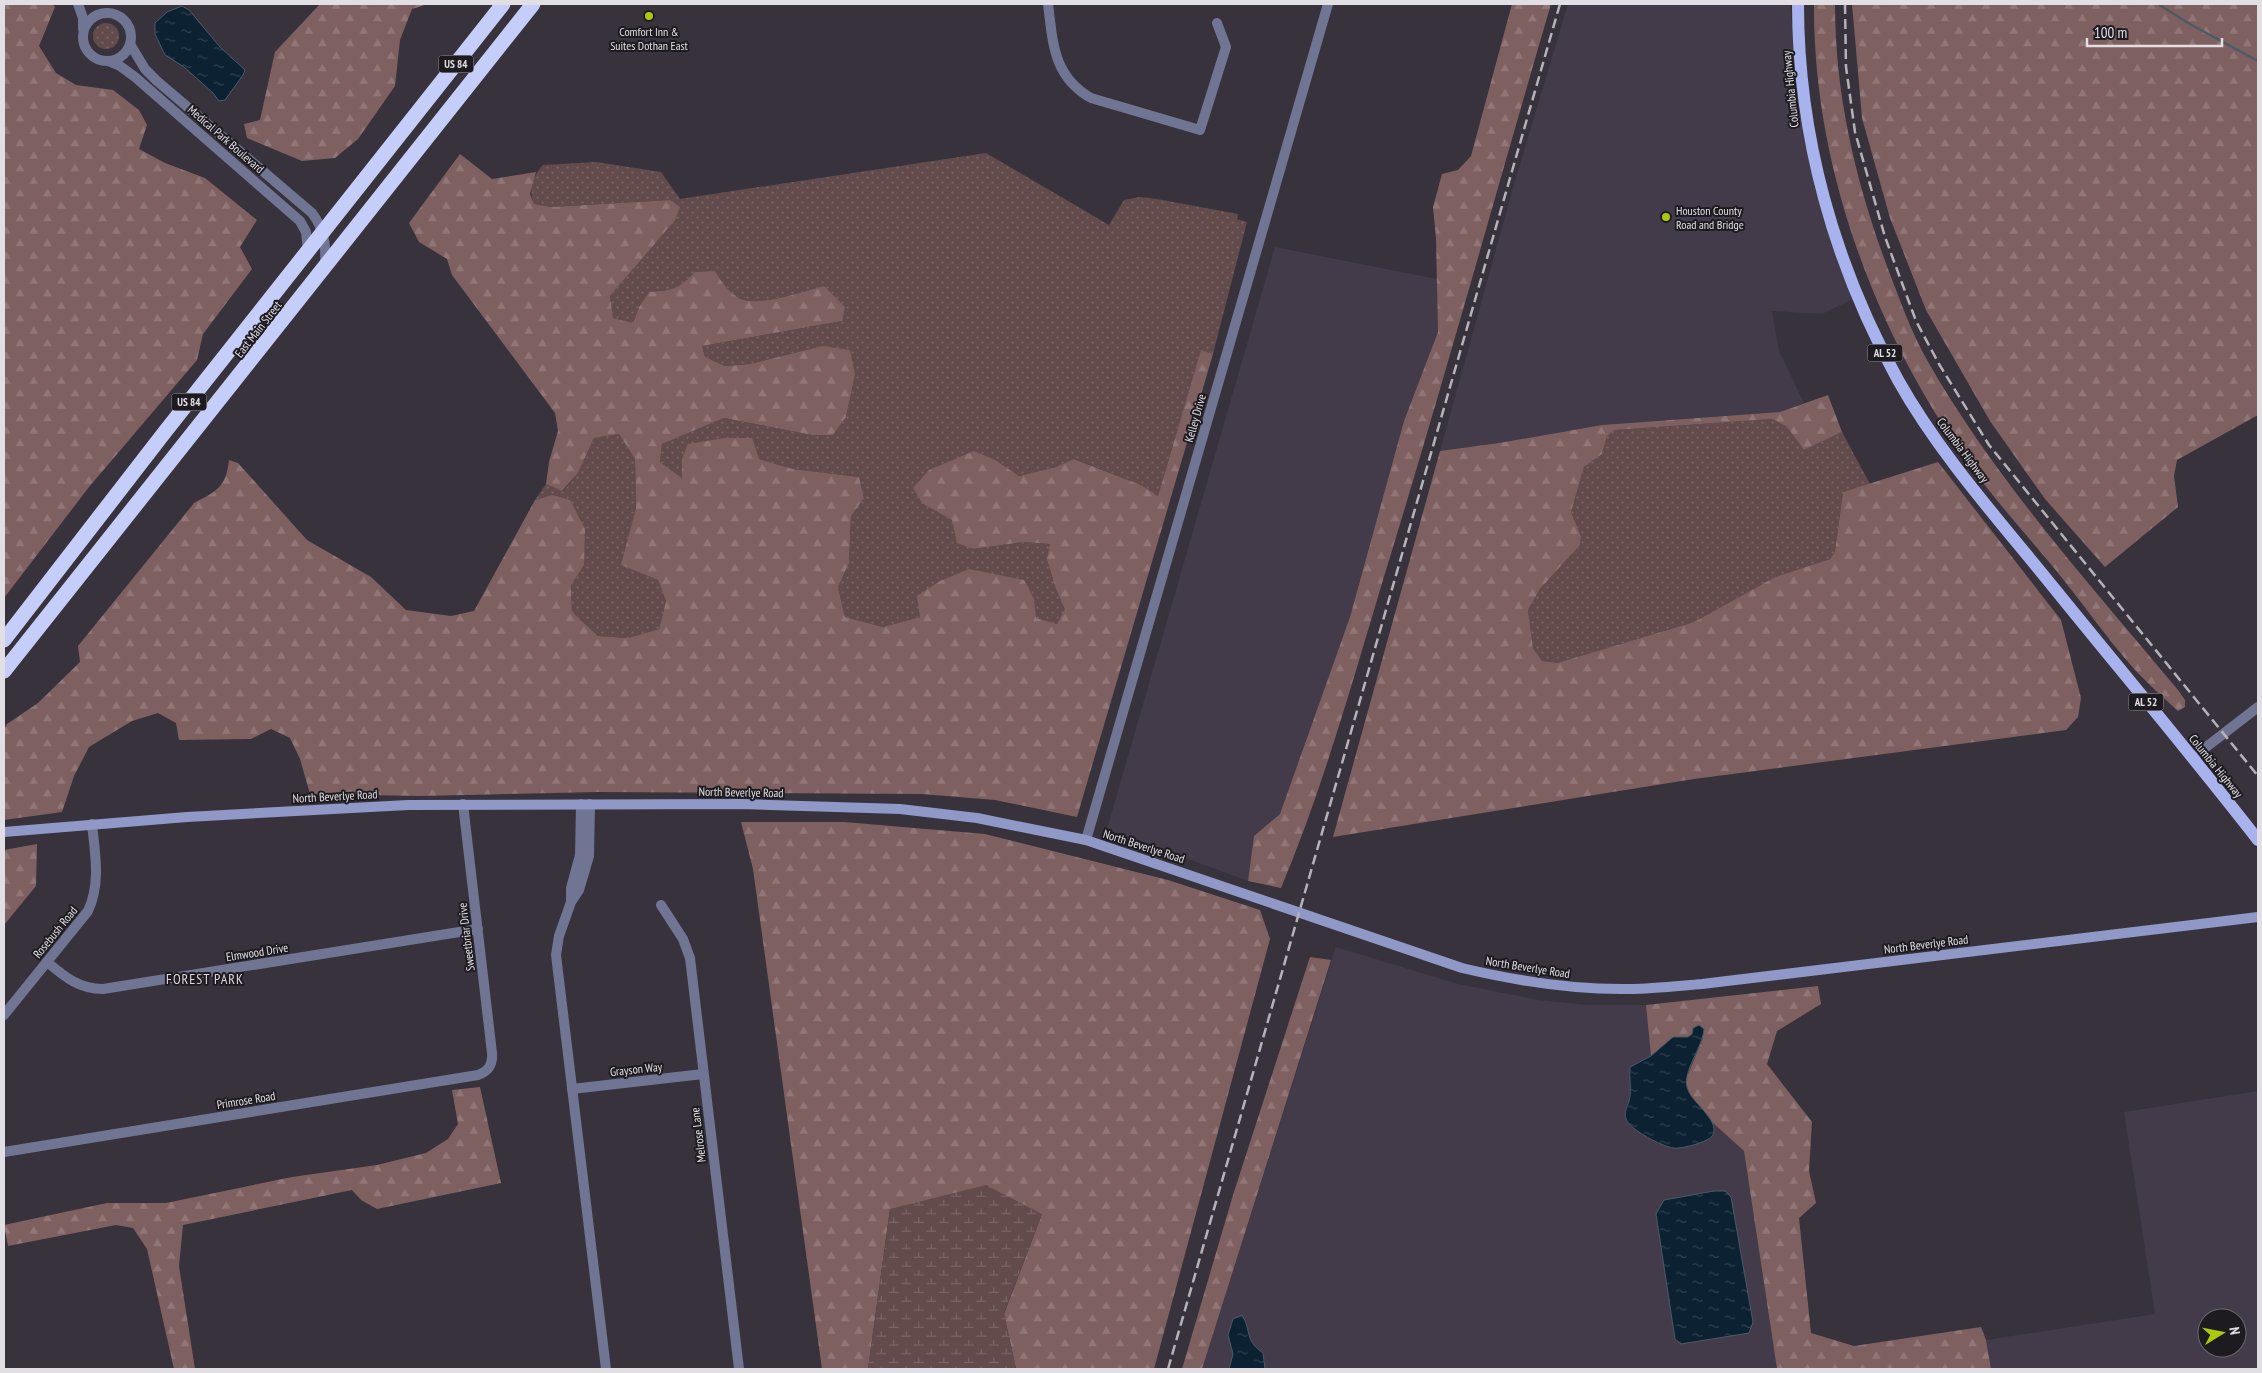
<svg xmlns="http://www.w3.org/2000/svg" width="2262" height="1373" viewBox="0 0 2262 1373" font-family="'PT Sans Narrow',sans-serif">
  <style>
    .built { fill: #433b4a; fill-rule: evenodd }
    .grass { fill: url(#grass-dots) }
    .forest { fill: url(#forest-firs) }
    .wetland { fill: url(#wetland-marsh) }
    .water { fill: url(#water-ripples); stroke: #4c5a67 }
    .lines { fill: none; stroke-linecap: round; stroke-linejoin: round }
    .stream { stroke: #4c5a67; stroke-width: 2.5 }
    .street { stroke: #6f7592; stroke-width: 10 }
    .secondary { stroke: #8f98c6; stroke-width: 10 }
    .primary { stroke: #a8b3ee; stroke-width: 12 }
    .highway { stroke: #c5cef9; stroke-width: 15 }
    .rail { stroke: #b6b2b9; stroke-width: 2.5; stroke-dasharray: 10 5; stroke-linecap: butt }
    .poi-dot { fill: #adc610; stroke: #1e1b20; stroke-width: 2 }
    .labels { text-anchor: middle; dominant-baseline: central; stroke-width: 4; stroke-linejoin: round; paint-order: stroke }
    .shield { fill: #1e1b20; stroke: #a6a4a9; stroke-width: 1 }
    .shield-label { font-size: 11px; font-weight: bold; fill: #e1dee4 }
    .poi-label { font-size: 12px; fill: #e1dee4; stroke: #1e1b20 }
    .street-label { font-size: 12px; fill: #e1dee4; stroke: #1e1b20 }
    .neighbourhood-label { font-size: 14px; letter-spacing: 1px; fill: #dfd8e4; stroke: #1e1b20 }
  </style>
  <defs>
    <pattern id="grass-dots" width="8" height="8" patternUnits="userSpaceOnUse" patternTransform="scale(1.25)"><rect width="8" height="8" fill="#634b4c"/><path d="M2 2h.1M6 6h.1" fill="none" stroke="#796466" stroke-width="1.8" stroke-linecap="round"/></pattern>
    <pattern id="forest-firs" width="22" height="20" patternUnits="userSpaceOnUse" patternTransform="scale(1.25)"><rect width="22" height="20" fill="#7f6061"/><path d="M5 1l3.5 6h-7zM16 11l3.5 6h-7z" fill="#917678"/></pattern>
    <pattern id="wetland-marsh" width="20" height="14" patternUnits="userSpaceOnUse" patternTransform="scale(1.25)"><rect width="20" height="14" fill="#634b4c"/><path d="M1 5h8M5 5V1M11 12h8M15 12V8" fill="none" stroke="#796466"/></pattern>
    <pattern id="water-ripples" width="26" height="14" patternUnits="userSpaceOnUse" patternTransform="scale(1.25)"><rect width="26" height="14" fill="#0c2232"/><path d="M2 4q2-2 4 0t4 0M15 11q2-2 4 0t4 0" fill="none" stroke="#2f4250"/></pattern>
  </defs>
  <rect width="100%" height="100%" fill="#38323c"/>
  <g class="built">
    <path d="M1568,4H1790L1798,102L1815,189L1853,299L1822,314L1772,311L1779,351L1804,403L1780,412L1602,425L1499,443L1440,451L1515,181Z"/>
    <path d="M1275,247L1437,279L1438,332L1404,421L1350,617L1280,814L1254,836L1248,881L1107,829Z"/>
    <path d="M1336,947L1458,984L1538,1000L1587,1005H1646L1651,1056L1630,1067V1095L1626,1109L1714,1131L1712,1122L1744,1151L1777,1369H1202Z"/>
    <path d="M2258,1091V1369H1991L1986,1340L2155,1314L2124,1112ZM2207,1318H2237V1348H2207Z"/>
  </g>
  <g class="grass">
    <circle cx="106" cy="36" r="13"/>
    <path d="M986,153L1109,225L1124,200L1140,197L1157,199L1238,214L1237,219L1247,222L1213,354L1201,351L1158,496L1141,485L1075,459L1056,467L1019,476L997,461L923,504L952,520L974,549L1023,542L1050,544L1056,589L1066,609L1057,624L1035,618L1034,599L968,569L940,581L920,617L883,627L845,617L838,587L849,563L851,515L864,498L859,477L793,469L759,459H682V478L660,462L662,444L724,418L812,435H833L846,417L855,375L822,346L750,364L725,366L705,357L702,346L842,321L824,286C804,291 760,307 741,299C729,293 721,281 715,271L696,272C679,289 673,290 649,292L639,307L633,323L613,318L610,296L633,269L669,200L551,207L534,204C528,190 533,176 543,165L596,162L661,172L680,199Z"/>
    <path d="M1772,419L1787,427L1804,450L1842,432L1870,484L1843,492L1835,551L1830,559L1775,577L1694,622L1557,663L1542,661L1533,648L1528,610L1540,589L1580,545L1581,536L1571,512L1584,467L1602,454L1607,436L1615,430Z"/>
    <path d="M619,434L635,459L636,508L622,565L658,580L666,601L659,629L628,638L598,636L572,612L571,584L584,565L552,495L535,500L546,484L563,491L578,473L594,438Z"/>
  </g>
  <g class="forest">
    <path d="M4,4H53L55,7L39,46L56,73L76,85L113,90L139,110L147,125L139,149L165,163L205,178L257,220L240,247L252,269L203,334L197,360L89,487L4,598Z"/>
    <path d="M320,4H428L412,9L400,40L395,86L358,139L335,158L302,161L247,138L244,124L260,120L275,52Z"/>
    <path d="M1512,4H1551C1495,196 1442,388 1383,580C1352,683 1323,788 1281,888L1248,881L1254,836L1280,814L1350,617L1404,421L1438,332L1436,238L1433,207L1442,174L1458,170L1471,156Z"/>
    <path d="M1814,4H1835C1835,96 1856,183 1888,269C1900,300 1911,332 1927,360C1996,481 2090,584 2178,690L2185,700V707L2178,711C2164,698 2149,685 2136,671C2107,639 2082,602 2054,568C2025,533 1993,498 1966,460C1874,329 1813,165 1814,4Z"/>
    <path d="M1852,4H2258V415L2177,460L2174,476L2178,507L2105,567L2045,499L1990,421L1926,310L1890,218L1862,118Z"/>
    <path d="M460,154L492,179L536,172L530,194L534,204L551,207L670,200L680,207L675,220L610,296L613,318L633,323L639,307L649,292C673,290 679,289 695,272L715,271C721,281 729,293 741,299C760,307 804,291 824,286L845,307L842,321L702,346L705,357L725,366L750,364L822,346L850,350L855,375L846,417L833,435H812L724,418L662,444L660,462L682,478V459L688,444L725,438H752L759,459L793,469L859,477L864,498L851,516L849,563L838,587L845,617L883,627L920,617L917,596L940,581L968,569L1024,580L1034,599L1036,618L1057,624L1065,609L1056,589L1047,559L1050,544L1023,542L974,549L957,543L952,520L923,504L913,488L929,470L974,451L997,461L1019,476L1056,467L1074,459L1141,485L1158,496L1201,350L1213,354L1077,817L995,800L922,794L598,792L419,796L310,794L300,759L290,738L271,729L251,739L179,740L176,723L158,713L132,721L89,747L74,776L62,812L4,820V729L7,724L38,703L80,662L78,646L194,503C217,491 226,487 229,460L238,463L307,540L371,577L406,610L451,616L474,611L535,500L552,495L570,500L585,529L584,565L571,585L572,612L598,636L628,638L659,629L666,601L658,580L621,565L636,508L635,459L619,434L594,438L578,473L562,491L546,484L549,462L558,431L555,413L452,275L447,259L419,242L409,223Z"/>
    <path d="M1828,395L1842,432L1804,450L1787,427L1772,419L1615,430L1607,436L1602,454L1584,467L1571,512L1581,536L1580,545L1540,589L1528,610L1533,648L1542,661L1557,663L1694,622L1775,577L1830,559L1835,551L1843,492L1938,462L2061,620L2081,698L2078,717L2066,730L1694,779L1333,837L1440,451L1499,443L1602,425L1780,412Z"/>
    <path d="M741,822H844L985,834L1168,880L1260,910L1270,939L1154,1369H1016L1004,1314L1042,1214L890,1209L868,1369H822L753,869Z"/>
    <path d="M37,844L36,886L4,925V850Z"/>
    <path d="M1310,957L1331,960L1202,1369H1182L1233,1195Z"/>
    <path d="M1818,986L1821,1004L1777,1031L1767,1064L1812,1122L1809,1171L1816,1203L1799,1218L1811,1333L1854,1346L1981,1327L1986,1340L1991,1369H1777L1744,1151L1712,1122L1692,1099L1687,1087L1686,1079L1703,1038L1692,1034L1688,1037H1673L1651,1056L1646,1005Z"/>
    <path d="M480,1087L501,1183L377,1209L361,1200L352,1190L183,1225L179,1266L195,1369H174L147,1249L133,1228L116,1225L8,1246L4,1225L107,1203H166L292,1177L377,1165L426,1153L448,1139L458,1124L452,1090Z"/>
  </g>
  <path class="wetland" d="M986,1185L1042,1214L1004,1313L1016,1369H868L890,1209Z"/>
  <g class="water">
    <path d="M182,6L189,10L220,47L245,70L243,75L225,100L219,101L213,93L184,67L165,55L155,34V23L167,12Z"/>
    <path d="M1699,1025L1704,1029C1703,1047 1683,1070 1687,1087C1690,1102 1720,1119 1713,1135C1709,1142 1682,1149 1674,1148C1663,1147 1630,1130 1626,1119C1624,1112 1627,1107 1629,1101C1632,1091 1629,1078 1630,1067L1651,1056L1673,1037H1688L1692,1034L1693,1028Z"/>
    <path d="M1714,1191H1725L1731,1197L1753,1322L1749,1333L1681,1344L1675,1339L1656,1214L1664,1200Z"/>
    <path d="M1242,1315C1252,1331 1244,1340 1263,1353L1265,1369H1229L1233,1354L1228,1335L1233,1319Z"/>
  </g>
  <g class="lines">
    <path class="stream" d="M2158,4L2188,23L2258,61"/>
    <g class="street">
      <path d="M78,4L83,18V29"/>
      <path d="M1048,4C1053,43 1053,76 1091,98L1200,130L1226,47L1217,23"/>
      <circle cx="107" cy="37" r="24"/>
      <path d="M130,44L145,69L157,81L312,213C325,230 326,246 325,266"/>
      <path d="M108,61L120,66L135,77L300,221L306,232L308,251"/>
      <path d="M2192,758L2258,707"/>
      <path d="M590,804L589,856L579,890L571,902L559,936L556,955L606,1369"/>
      <path d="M1086,840L1328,4"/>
      <path d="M571,902V888L580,855L581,804"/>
      <path d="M661,905L683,939L690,958L739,1369"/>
      <path d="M47,962C65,977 79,989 103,989L478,929"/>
      <path d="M4,1015L88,911C101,883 95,854 92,824"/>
      <path d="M572,1089L703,1074"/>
      <path d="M4,1152L478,1075C489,1071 493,1064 492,1053L463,804"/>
    </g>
    <path class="secondary" d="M4,832L187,817L408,805L742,804L900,809L977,818L1086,840L1462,968C1517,981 1572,990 1629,989C1653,989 1678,986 1702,984L2258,917"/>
    <path class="primary" d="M1798,4C1798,136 1834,264 1898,380C1940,455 2000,521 2054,588C2122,672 2192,755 2258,840"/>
    <g class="highway">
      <path d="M4,640L164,433L503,4"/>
      <path d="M4,671L533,4"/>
    </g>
    <g class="rail">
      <path d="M1845,4L1846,67L1855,132L1885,237L1916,321L1939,364L1989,445L2258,776"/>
      <path d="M1168,1369L1560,4"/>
    </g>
  </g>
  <g class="poi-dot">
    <circle cx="649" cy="16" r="5"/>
    <circle cx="1666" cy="217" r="5"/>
  </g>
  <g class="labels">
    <g class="shield">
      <rect x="438.5" y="55.5" width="35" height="17" rx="4"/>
      <rect x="1867.5" y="344.5" width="35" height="17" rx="4"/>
      <rect x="171.5" y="393.5" width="35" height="17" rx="4"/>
      <rect x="2128.5" y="693.5" width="35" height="17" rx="4"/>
    </g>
    <g class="shield-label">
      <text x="456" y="64">US 84</text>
      <text x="1885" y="353">AL 52</text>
      <text x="189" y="402">US 84</text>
      <text x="2146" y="702">AL 52</text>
    </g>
    <g class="poi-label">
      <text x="649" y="31">Comfort Inn &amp;<tspan x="649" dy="14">Suites Dothan East</tspan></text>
      <text x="1676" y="210" text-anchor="start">Houston County<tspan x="1676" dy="14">Road and Bridge</tspan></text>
    </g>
    <g class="street-label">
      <text transform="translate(1790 89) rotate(-96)">Columbia Highway</text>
      <text transform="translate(226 139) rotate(41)">Medical Park Boulevard</text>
      <text transform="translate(258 329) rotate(-52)">East Main Street</text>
      <text transform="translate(1195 418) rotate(-74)">Kelley Drive</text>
      <text transform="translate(1963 450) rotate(53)">Columbia Highway</text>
      <text transform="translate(2216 766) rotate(51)">Columbia Highway</text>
      <text transform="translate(741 792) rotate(1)">North Beverlye Road</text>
      <text transform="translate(335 796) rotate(-3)">North Beverlye Road</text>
      <text transform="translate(1144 846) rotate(18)">North Beverlye Road</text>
      <text transform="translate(55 932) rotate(-51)">Rosebush Road</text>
      <text transform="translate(466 937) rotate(-97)">Sweetbriar Drive</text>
      <text transform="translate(1926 944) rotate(-7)">North Beverlye Road</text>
      <text transform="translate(257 952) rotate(-9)">Elmwood Drive</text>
      <text transform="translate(1528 967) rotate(9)">North Beverlye Road</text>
      <text transform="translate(636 1069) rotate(-6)">Grayson Way</text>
      <text transform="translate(246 1100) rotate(-9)">Primrose Road</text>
      <text transform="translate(698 1135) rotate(-97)">Melrose Lane</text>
    </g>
    <g class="neighbourhood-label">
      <text x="205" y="979">FOREST PARK</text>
    </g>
  </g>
  <rect width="2262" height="1373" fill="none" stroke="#e1dee4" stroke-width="10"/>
  <g transform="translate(2222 1333) rotate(80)"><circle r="24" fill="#1e1b20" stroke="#6c696e"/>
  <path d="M0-4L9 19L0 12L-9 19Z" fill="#adc610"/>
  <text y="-8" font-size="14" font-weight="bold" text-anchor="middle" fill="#e1dee4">N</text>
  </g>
  <path d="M2087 38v8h135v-8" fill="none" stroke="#e1dee4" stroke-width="2.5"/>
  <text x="2094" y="38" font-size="15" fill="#e1dee4" stroke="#1e1b20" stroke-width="4" paint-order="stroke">100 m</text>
</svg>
